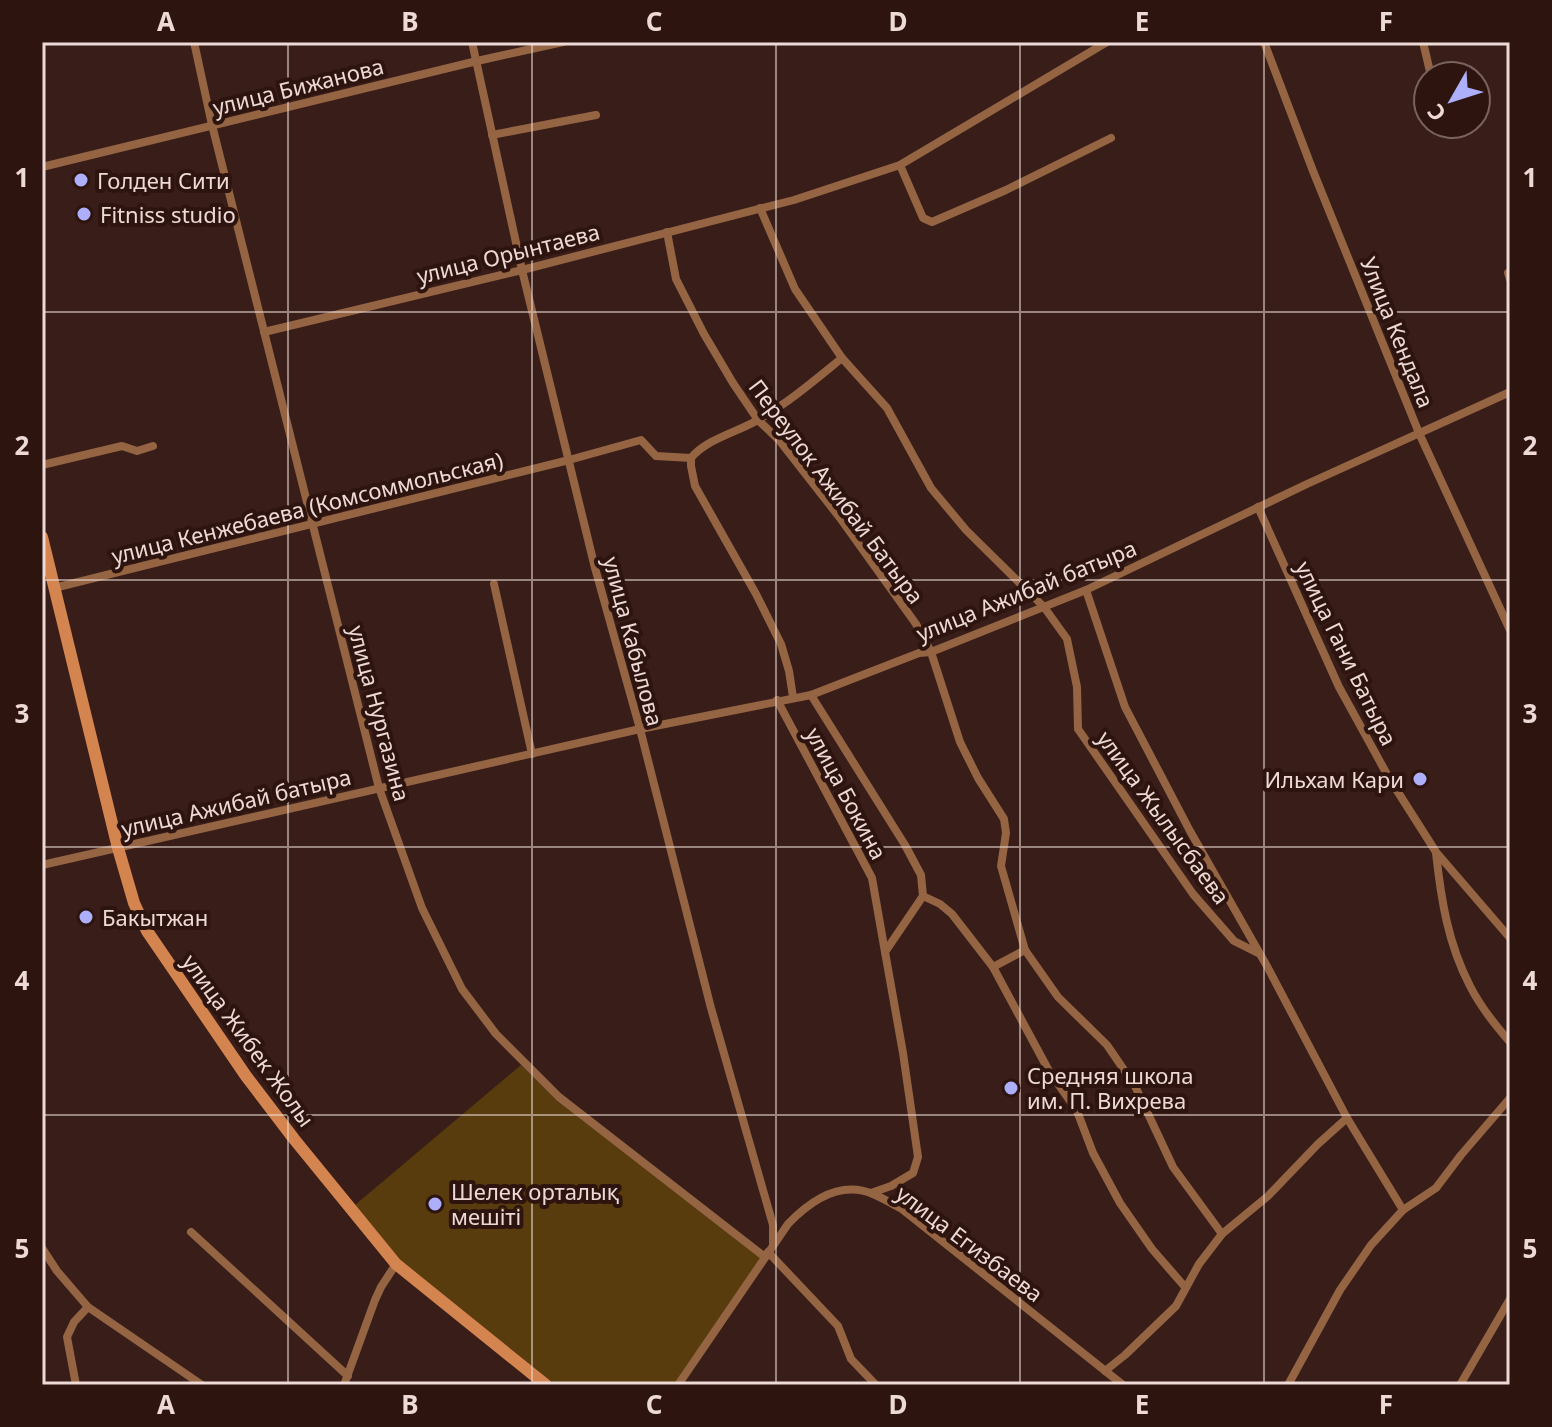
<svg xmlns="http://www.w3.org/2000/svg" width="1552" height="1427" viewBox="0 0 1552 1427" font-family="'Noto Sans',sans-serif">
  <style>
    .green { fill: #583c0d }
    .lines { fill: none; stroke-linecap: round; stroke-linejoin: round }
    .street { stroke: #946443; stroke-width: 8 }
    .secondary { stroke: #d4854f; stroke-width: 12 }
    .grid { fill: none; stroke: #eddad6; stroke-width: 2; stroke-opacity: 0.55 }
    .poi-dot { fill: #adaffb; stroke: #2e140f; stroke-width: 3 }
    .labels { text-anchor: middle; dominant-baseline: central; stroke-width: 8; stroke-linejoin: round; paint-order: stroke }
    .street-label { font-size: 22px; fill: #eddad6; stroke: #2e140f }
    .poi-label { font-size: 22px; fill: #eddad6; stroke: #2e140f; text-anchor: start }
    .neatline { fill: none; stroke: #eddad6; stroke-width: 3 }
    .grid-label { font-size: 26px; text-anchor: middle; font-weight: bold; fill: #eddad6 }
  </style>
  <rect width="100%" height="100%" fill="#381d18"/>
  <path class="green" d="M521,1065L556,1099L764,1258L676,1385H556L400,1260L355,1205Z"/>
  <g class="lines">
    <g class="street">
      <path d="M194,42L212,125L379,788L422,908L462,989L496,1034L559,1097L765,1257"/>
      <path d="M472,42L522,270L595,568L640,729L711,1008L773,1225V1245"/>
      <path d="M1264,42L1313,171L1419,433L1510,630"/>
      <path d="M1423,42L1431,76"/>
      <path d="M492,135L596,115"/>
      <path d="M900,165L923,218L932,222L1006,190L1111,138"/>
      <path d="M42,167L477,61L563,42"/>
      <path d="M760,208L795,289L842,358L887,408L931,488L966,530L1044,607L1067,639L1077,687L1078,729L1193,894L1234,941L1260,954"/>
      <path d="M667,232L676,279L704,334L733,383L758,420L779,440L840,518L916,624L931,652L960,742L978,778L1004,819L1006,833L1001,866L1025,950L1058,997L1107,1045L1135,1086L1173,1167L1222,1234"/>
      <path d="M1508,273L1510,279"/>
      <path d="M264,332L522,270L794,200L900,165L1107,42"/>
      <path d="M691,458V466L695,486L756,594L781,644L789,671L793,697"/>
      <path d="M42,465L122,446L137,451L153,446"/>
      <path d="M1258,507L1339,687L1389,778L1436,852L1510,938"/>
      <path d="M494,584L532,754"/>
      <path d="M54,588L569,460L641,440L656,456L691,458C707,439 735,433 756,421C787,404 815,380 842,358"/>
      <path d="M1086,590L1125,707L1190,831L1268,968L1347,1118L1403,1210"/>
      <path d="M811,695L905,845L921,875L923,896L885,952L903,1053L918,1157L913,1173L891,1186L871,1193"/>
      <path d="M777,700L872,878L885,952"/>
      <path d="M1436,853C1441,899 1448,944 1470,986C1480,1006 1495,1025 1510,1042"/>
      <path d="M42,865L640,729L811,695L919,653L931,652L1086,590L1307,484L1510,392"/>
      <path d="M923,896L940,904L952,914L993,967L1049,1071L1077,1111L1093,1153L1120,1203L1152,1249L1185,1287"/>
      <path d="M993,967L1025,950"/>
      <path d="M191,1232L348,1376"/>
      <path d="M42,1248L57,1271L88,1307L202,1385"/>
      <path d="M768,1252L838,1326L851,1359L876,1385"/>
      <path d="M1105,1371L1125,1355L1176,1306L1199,1264L1222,1234L1268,1196L1318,1144L1347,1118"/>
      <path d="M76,1385L67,1337L74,1322L88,1307"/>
      <path d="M344,1385L375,1300L381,1287L396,1264"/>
      <path d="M678,1385L788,1224C810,1201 840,1180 873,1194C883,1198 892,1204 902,1209L1123,1385"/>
      <path d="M1288,1385L1340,1290L1371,1245L1403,1210L1436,1188L1461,1155L1510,1098"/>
      <path d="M1460,1385L1510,1299"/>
    </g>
    <path class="secondary" d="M42,537L118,848L134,903L147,931L246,1076L294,1139L396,1264L546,1385"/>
  </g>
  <path class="grid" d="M288,42V1385M532,42V1385M776,42V1385M1020,42V1385M1264,42V1385M42,312H1510M42,580H1510M42,847H1510M42,1115H1510"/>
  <g class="poi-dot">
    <circle cx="81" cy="180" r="8"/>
    <circle cx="84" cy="214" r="8"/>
    <circle cx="1420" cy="779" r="8"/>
    <circle cx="86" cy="917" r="8"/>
    <circle cx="1011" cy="1088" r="8"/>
    <circle cx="435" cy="1204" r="8"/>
  </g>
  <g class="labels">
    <g class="street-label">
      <text transform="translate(298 86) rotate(-14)">улица Бижанова</text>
      <text transform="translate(508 253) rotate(-14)">улица Орынтаева</text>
      <text transform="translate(1398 332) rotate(68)">Улица Кендала</text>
      <text transform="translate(837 491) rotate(53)">Переулок Ажибай Батыра</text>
      <text transform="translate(307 507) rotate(-14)">улица Кенжебаева (Комсоммольская)</text>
      <text transform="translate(1026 590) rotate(-22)">улица Ажибай батыра</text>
      <text transform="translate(634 641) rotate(75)">улица Кабылова</text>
      <text transform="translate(1347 653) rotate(64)">улица Гани Батыра</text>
      <text transform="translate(380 713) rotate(75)">улица Нургазина</text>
      <text transform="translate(847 793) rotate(62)">улица Бокина</text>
      <text transform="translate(236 802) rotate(-13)">улица Ажибай батыра</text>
      <text transform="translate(1164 817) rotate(54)">улица Жылысбаева</text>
      <text transform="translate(249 1040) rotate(54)">улица Жибек Жолы</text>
      <text transform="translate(970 1243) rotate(37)">улица Егизбаева</text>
    </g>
    <g class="poi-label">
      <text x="97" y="180">Голден Сити</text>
      <text x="100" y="214">Fitniss studio</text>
      <text x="1404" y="779" text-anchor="end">Ильхам Кари</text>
      <text x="102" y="917">Бакытжан</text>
      <text x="1027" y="1075">Средняя школа<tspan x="1027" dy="25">им. П. Вихрева</tspan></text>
      <text x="451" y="1191">Шелек орталық<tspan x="451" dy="25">мешіті</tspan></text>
    </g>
  </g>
  <rect width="1552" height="1427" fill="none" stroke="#2e140f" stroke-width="88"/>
  <g transform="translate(1452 100) rotate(231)"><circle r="38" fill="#2e140f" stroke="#7a635f" stroke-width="2"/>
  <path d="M0-6L14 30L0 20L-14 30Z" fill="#adaffb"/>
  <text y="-12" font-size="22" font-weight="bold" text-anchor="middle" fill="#eddad6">С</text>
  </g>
  <rect x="44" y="44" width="1464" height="1339" class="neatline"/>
  <g class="grid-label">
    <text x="166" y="31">A</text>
    <text x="410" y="31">B</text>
    <text x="654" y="31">C</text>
    <text x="898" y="31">D</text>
    <text x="1142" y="31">E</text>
    <text x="1386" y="31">F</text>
    <text x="22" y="187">1</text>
    <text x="1530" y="187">1</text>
    <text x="22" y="455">2</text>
    <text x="1530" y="455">2</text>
    <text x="22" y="723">3</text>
    <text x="1530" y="723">3</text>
    <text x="22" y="990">4</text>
    <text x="1530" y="990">4</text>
    <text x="22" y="1258">5</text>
    <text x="1530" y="1258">5</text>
    <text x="166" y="1414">A</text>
    <text x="410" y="1414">B</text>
    <text x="654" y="1414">C</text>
    <text x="898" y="1414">D</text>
    <text x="1142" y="1414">E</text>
    <text x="1386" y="1414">F</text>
  </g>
</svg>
